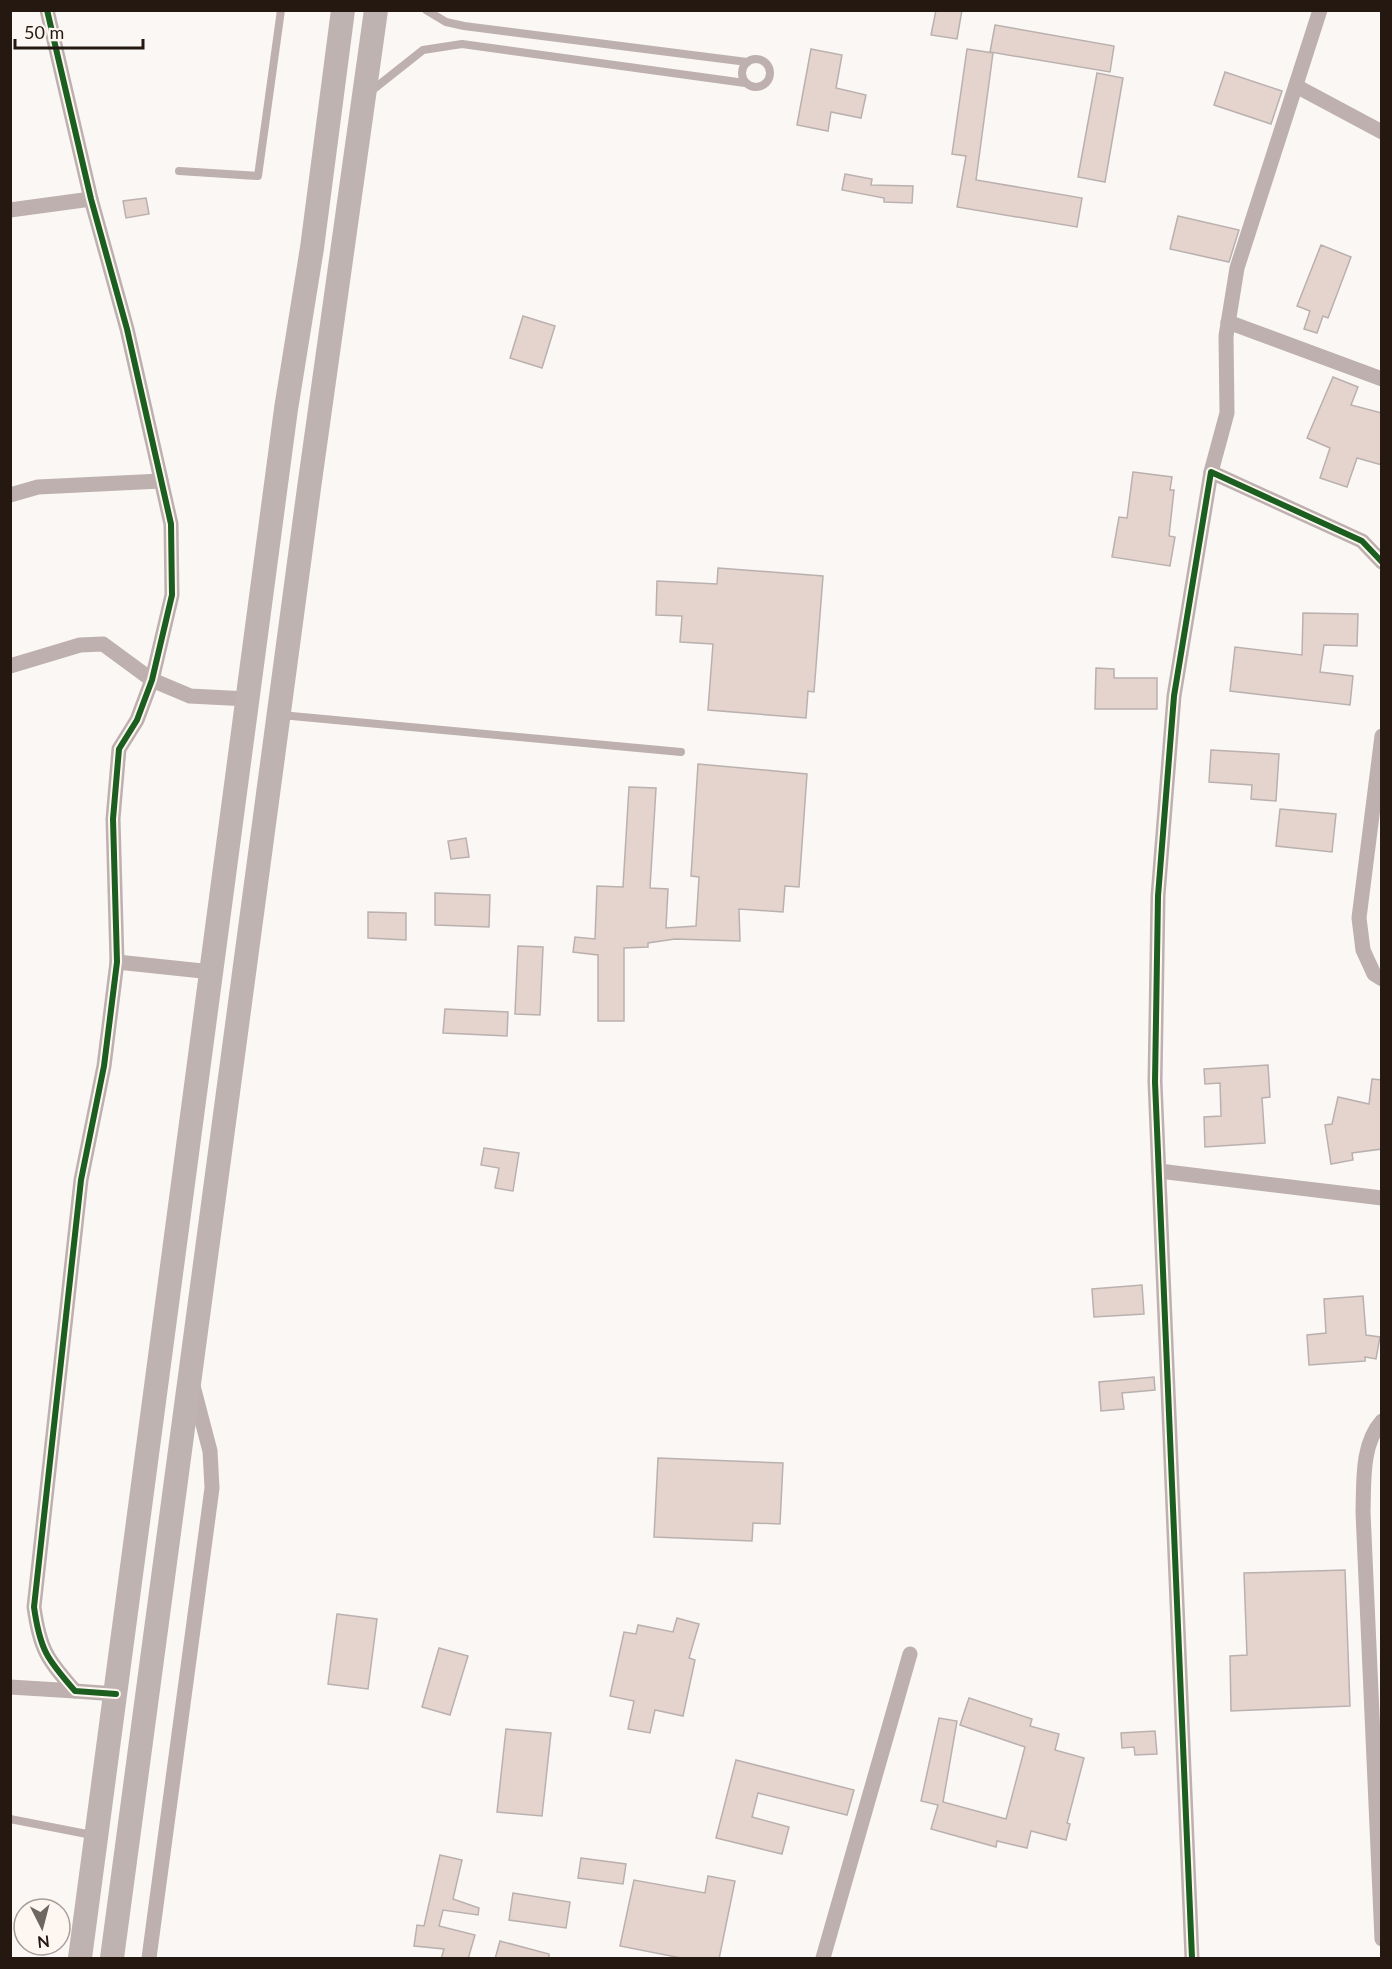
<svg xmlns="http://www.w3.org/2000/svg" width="1392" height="1969" viewBox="0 0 1392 1969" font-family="Lato,sans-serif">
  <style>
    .building { fill: #e5d3ce; stroke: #bab1af; stroke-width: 1.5 }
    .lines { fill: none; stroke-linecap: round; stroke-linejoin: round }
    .lane { stroke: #bdb0af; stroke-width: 8 }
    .street { stroke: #bdb0af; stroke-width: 15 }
    .primary { stroke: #beb3b1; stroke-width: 24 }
    .cycleway-casing { stroke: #fdf6f1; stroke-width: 10 }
    .cycleway { stroke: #1b5e20; stroke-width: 6 }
  </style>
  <rect width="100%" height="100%" fill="#faf7f4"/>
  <g class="building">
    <path d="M936,10H962L957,39L931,35Z"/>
    <path d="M995,25L1114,46L1110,72L990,52Z"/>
    <path d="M811,49L842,55L836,88L866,95L861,118L831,112L828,131L797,125Z"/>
    <path d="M967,49L993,53L976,180L1082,198L1077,227L957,207L966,156L952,154Z"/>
    <path d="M1225,72L1282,91L1271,124L1214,105Z"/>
    <path d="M1097,73L1123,78L1105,182L1078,177Z"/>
    <path d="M845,174L872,179L871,185L913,186L912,203L884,202V198L842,190Z"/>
    <path d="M146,198L149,214L126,218L123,201Z"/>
    <path d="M1178,216L1239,230L1229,262L1170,249Z"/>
    <path d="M1321,245L1351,257L1328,318L1323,316L1317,333L1304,329L1310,311L1297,306Z"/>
    <path d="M523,316L555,326L542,368L510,358Z"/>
    <path d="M1333,377L1358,387L1351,405L1382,413V465L1357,458L1347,487L1320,478L1330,448L1307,438Z"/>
    <path d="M1133,472L1172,477L1170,490H1174L1169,536L1175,537L1170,566L1112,557L1119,517L1127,518Z"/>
    <path d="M718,568L823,576L814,692L808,691L806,718L708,710L713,644L680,642L682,616L656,615L657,581L717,584Z"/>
    <path d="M1303,613L1358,614L1357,646L1324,645L1320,672L1353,676L1350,705L1230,691L1235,647L1302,655Z"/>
    <path d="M1096,668L1114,669V678H1157V709H1095Z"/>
    <path d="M1211,750L1279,754L1276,801L1251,799L1252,785L1209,782Z"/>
    <path d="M698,764L807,774L799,887L785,886L783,912L739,909L740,941L675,939L648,943V947L624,948V1021H598V955L573,952L575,937L595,939L597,886L623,887L629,787L656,788L650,888L668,889L666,928L696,926L699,877L691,876Z"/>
    <path d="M1280,809L1336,814L1332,852L1276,846Z"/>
    <path d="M466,838L469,857L451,859L448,841Z"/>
    <path d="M435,893L490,895L489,927L435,925Z"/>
    <path d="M368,912L406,913V940L368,938Z"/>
    <path d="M518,946L543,947L540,1015L515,1014Z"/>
    <path d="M445,1009L508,1012L507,1036L443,1033Z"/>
    <path d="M1268,1065L1270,1097L1262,1098L1265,1143L1205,1147L1204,1117L1221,1116L1220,1083L1205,1084L1204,1069Z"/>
    <path d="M1372,1079L1382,1080V1149L1352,1153L1353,1160L1331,1164L1325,1125L1332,1124L1338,1097L1369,1104Z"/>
    <path d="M484,1148L519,1153L513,1191L495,1188L499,1168L481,1165Z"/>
    <path d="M1142,1285L1144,1314L1094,1317L1092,1289Z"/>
    <path d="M1363,1296L1366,1335L1380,1337L1376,1359L1365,1357V1361L1309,1365L1307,1335L1326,1333L1324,1299Z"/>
    <path d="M1154,1377L1155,1390L1122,1393L1124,1409L1101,1411L1099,1382Z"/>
    <path d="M658,1458L783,1463L780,1524L753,1523L752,1541L654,1537Z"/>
    <path d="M1345,1570L1350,1706L1231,1711L1230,1656L1247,1655L1244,1573Z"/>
    <path d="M337,1614L377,1619L368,1689L328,1684Z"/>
    <path d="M677,1618L699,1624L689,1658L695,1660L683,1716L655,1710L650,1733L628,1729L634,1701L610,1696L624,1632L636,1634L638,1625L673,1632Z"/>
    <path d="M439,1648L468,1656L450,1715L422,1707Z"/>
    <path d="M969,1698L1032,1719L1030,1726L1059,1734L1055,1750L1084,1758L1067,1823L1070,1824L1066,1840L1031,1831L1027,1848L997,1841L996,1847L931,1829L938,1805L921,1801L939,1718L957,1721L943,1802L1006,1819L1025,1747L960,1725Z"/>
    <path d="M506,1729L551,1733L542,1816L497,1812Z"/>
    <path d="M1155,1731L1157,1754L1135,1755L1134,1747L1122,1748L1121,1733Z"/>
    <path d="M736,1760L854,1790L847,1815L758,1793L752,1817L789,1827L782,1854L716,1838Z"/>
    <path d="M440,1855L462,1860L453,1899L479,1908L478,1915L443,1910L439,1926L475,1935L468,1959H441L444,1949L414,1946L417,1925L424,1926Z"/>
    <path d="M581,1858L626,1864L623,1884L578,1878Z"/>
    <path d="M708,1876L735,1881L719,1959H686L620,1946L634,1880L705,1893Z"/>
    <path d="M513,1893L570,1902L566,1928L509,1920Z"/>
    <path d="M500,1941L549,1954V1959H495Z"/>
  </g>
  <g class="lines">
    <g class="lane">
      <path d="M426,10L446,22L464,26L747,62"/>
      <circle cx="756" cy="73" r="14"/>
      <path d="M370,92L423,50L462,44L745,83"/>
      <path d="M179,171L258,176L281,10"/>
      <path d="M281,715L681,752"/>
      <path d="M10,1819L92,1835"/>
    </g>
    <g class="street">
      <path d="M47,10L91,199L127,329L171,524L172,595L152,680L137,720L119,749L113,819L117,962L104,1066L81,1180L34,1607C40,1650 47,1659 75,1691L116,1694"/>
      <path d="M1296,86L1382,132"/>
      <path d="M10,210L91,199"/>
      <path d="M1228,322L1382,379"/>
      <path d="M1211,472L1227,413L1226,336L1237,268L1320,10"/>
      <path d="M10,495L38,487L161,481"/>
      <path d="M10,666L80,645L103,644L152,680L190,696L248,699"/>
      <path d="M1382,736L1359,918L1363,950L1374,974L1382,979"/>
      <path d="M117,962L212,972"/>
      <path d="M1159,1171L1382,1198"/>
      <path d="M1382,1421C1361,1444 1364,1483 1363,1512L1382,1939"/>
      <path d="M10,1687L75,1691"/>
      <path d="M149,1958L212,1488L210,1451L193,1386"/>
      <path d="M823,1958L910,1654"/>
      <path d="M1192,1958L1155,1082L1158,896L1174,696L1211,472L1362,541L1382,562"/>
    </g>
    <g class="primary">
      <path d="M80,1958L286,409L312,248L343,10"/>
      <path d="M112,1958L309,488L376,10"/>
    </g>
    <defs>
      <g id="cycleway">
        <path d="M47,10L91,199L127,329L171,524L172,595L152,680L137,720L119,749L113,819L117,962L104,1066L81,1180L34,1607C40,1650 47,1659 75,1691L116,1694"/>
        <path d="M1192,1958L1155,1082L1158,896L1174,696L1211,472L1362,541L1382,562"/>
      </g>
    </defs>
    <use href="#cycleway" class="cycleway-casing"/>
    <use href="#cycleway" class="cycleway"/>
  </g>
  <rect width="1392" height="1969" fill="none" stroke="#241810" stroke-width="24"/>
  <g transform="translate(42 1927) rotate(174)"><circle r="28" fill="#fdf6f1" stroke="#a69d97" stroke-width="1.5"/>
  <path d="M0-4.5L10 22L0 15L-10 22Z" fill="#6f6660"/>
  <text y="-9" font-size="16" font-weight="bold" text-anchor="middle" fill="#241810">N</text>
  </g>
  <path d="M15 39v9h128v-9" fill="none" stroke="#241810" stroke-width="3"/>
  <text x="24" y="39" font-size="18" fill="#241810" stroke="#fdf6f1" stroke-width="4.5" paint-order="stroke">50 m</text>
</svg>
